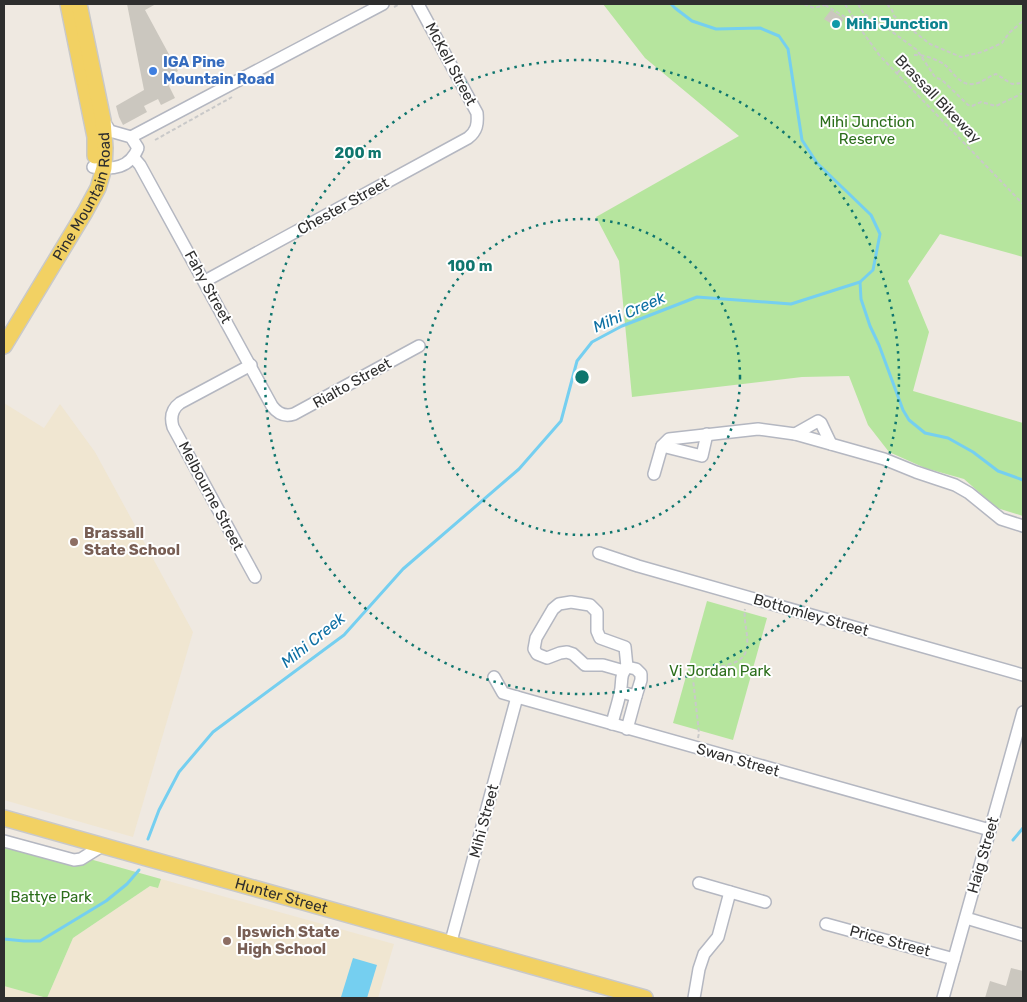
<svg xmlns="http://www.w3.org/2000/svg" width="1027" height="1002" viewBox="0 0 1027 1002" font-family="Rubik,sans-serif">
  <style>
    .education { fill: #f0e6d1 }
    .green { fill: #b6e59e }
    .water { fill: #75cff0 }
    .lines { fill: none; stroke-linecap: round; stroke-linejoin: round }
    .stream { stroke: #75cff0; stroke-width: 3 }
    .building { fill: #cbc7bf }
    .minor-casing { stroke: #b4b7c1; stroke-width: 14 }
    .major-casing { stroke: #c9c9c9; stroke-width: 18 }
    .path { stroke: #c9c9c9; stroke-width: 2; stroke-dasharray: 4 2.5; stroke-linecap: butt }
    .minor { stroke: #fff; stroke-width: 11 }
    .major { stroke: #f2d163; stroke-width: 15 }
    .ring { fill: none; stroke: #0f766e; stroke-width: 2.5; stroke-dasharray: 2.5 5 }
    .culture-dot { fill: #0f9aa8; stroke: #fff; stroke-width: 2 }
    .shop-dot { fill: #3f7fe0; stroke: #fff; stroke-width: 2 }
    .education-dot { fill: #8d6e63; stroke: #fff; stroke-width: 2 }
    .labels { text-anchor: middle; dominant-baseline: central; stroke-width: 4; stroke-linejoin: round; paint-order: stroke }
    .culture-label { font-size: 15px; font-weight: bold; fill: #0d838f; stroke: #fff; text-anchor: start }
    .shop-label { font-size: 15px; font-weight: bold; fill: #366cbe; stroke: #fff; text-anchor: start }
    .street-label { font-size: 15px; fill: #2e2e2e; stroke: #fff }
    .park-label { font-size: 15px; fill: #2c6e1b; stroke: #fff }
    .education-label { font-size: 15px; font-weight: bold; fill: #785e54; stroke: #fff; text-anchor: start }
    .water-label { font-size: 16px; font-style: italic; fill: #0d6fa3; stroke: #fff }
    .centre { fill: #0f766e; stroke: #fff; stroke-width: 2.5 }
    .ring-label { font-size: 15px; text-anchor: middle; font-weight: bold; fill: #0f766e; stroke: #fff; stroke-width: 4; stroke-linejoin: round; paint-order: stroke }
  </style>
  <rect width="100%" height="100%" fill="#efe9e1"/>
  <g class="education">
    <path d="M4,403L44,428L60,404L95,452L193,632L133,837L4,800Z"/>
    <path d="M161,879L394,944L378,998H47L73,938L150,886L158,888Z"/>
    <path d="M4,986L47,998H4Z"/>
  </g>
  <g class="green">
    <path d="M603,4H1023V257L940,234L908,281L929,332L913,391L1023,423V516L997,508L964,479L925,468L889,452L868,425L849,376L802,377L632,397L619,261L596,217L739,136L645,58Z"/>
    <path d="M707,601L767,618L733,740L673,723Z"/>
    <path d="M4,835L161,879L158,888L150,886L73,938L47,998L4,986Z"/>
  </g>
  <path class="water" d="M353,958L377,965L367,998L341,997Z"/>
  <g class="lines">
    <g class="stream">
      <path d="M860,282L861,299L870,326L879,345L903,410L909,420L925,433L948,438L973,452L998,471L1023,480"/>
      <path d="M148,839L159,810L179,772L213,732L344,635L403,569L519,469L561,421L577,361L592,342L622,326L697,297L791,304L860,282L873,270L880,234L871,215L817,163L802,140L788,49L779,36L760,28L716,29L692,21L675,8L671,4"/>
      <path d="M1013,840L1023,828"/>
      <path d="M4,939L24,941H40L106,901L127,884L139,870"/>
    </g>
  </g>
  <g class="building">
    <path d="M127,4H156L145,10L178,71L165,78L175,98L161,105L158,99L144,106L147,112L123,125L119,117L116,106L144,90Z"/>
    <path d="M831,10L844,19L838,28L824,19Z"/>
    <path d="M1011,968L1023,971V998H985L990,981L1006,986Z"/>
  </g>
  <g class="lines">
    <defs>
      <g id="minor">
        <path d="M131,137L383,4"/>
        <path d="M134,158L140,165L272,406C278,414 285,417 294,414L419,346"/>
        <path d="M93,167C113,170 130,168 138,148L131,137L110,131L103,120"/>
        <path d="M205,281L468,138C477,131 478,124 477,113L418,4"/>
        <path d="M251,365L180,403C172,409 170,417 173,427L255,577"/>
        <path d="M795,434L818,421L821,423L831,444"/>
        <path d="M662,446L702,456L707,434"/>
        <path d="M654,474L662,446L669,439L758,429L795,434L884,459L916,472L955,485L969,493L1001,519L1023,526"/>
        <path d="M599,553L638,566L1023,675"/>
        <path d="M624,671L603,665H585L573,654L567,652L560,653L547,658L537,654L534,649L536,638L553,609L559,604L571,602L590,605L597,612V631L600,638L625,647L627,667"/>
        <path d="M494,677L503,693L517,697L990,830"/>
        <path d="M612,724C614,714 618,704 620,693C623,683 619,676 627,667L636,669L641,674V680L636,696L621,692"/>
        <path d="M627,729L636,696"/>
        <path d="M4,841L74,860L81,859L102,846"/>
        <path d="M699,883L765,902"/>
        <path d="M966,918L1023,935"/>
        <path d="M826,924L954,959"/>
        <path d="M450,945L517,697"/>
        <path d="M694,998L699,969L704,954L718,937L730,892"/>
        <path d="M943,998L1023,712"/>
      </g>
      <g id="major">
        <path d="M68,4L95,137V156"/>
        <path id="s1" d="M4,346L85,212L98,188L104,168L105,148L103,120L79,4"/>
        <path id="s2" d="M4,818L645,998"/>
      </g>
    </defs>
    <use href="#minor" class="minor-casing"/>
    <use href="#major" class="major-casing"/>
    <g class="path">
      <path d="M804,4L814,8L828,4"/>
      <path d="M845,4L859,27L880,56L1023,204"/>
      <path d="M858,4L864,14L887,28L917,50L935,77L942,80L968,105L972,106L981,102L996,106L1023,93"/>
      <path d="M887,4L892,10L894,16L930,44L961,57L982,52L1002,43L1009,33L1023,21"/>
      <path d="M825,5L855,23"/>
      <path d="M394,7L400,4"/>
      <path d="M914,55C923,54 938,60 945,65C953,72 960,86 974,84C982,83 989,76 996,74L1012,84L1023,83"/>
      <path d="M897,73L910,60"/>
      <path d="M155,140L232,97"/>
      <path d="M698,738L699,733L693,679C705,663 741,670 746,651C750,637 743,623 745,609"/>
    </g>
    <use href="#minor" class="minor"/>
    <use href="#major" class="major"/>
  </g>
  <g class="ring">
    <circle cx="582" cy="377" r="158"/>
    <circle cx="582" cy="377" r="317"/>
  </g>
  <circle class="culture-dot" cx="836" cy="24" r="5"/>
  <circle class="shop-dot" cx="153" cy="71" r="5"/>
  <g class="education-dot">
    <circle cx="74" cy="542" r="5"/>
    <circle cx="227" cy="941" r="5"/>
  </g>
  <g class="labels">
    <g class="culture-label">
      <text x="846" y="24">Mihi Junction</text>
    </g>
    <g class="shop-label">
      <text x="163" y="62">IGA Pine<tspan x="163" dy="17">Mountain Road</tspan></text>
    </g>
    <g class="street-label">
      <text transform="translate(451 64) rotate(62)">McKell Street</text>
      <text transform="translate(938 99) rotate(46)">Brassall Bikeway</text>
      <text stroke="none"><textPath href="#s1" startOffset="171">Pine Mountain Road</textPath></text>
      <text transform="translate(343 206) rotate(-29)">Chester Street</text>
      <text transform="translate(208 287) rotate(61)">Fahy Street</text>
      <text transform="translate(352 383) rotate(-29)">Rialto Street</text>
      <text transform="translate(211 496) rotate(62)">Melbourne Street</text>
      <text transform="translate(811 615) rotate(16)">Bottomley Street</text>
      <text transform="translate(738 760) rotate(16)">Swan Street</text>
      <text transform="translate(484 821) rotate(-75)">Mihi Street</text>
      <text transform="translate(983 855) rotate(-74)">Haig Street</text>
      <text stroke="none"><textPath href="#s2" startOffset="288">Hunter Street</textPath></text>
      <text transform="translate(890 941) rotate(15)">Price Street</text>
    </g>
    <g class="park-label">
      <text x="867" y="122">Mihi Junction<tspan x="867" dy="17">Reserve</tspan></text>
      <text x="720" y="671">Vi Jordan Park</text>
      <text x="51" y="897">Battye Park</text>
    </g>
    <g class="education-label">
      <text x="84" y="533">Brassall<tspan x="84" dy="17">State School</tspan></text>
      <text x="237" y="932">Ipswich State<tspan x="237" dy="17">High School</tspan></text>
    </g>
    <g class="water-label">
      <text transform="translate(629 312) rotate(-24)">Mihi Creek</text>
      <text transform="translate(313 640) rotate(-39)">Mihi Creek</text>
    </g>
  </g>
  <circle cx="582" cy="377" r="8" class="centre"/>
  <g class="ring-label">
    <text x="358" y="158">200 m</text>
    <text x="470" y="271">100 m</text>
  </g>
  <rect width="1027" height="1002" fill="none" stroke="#2e2e2e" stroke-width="10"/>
</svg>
